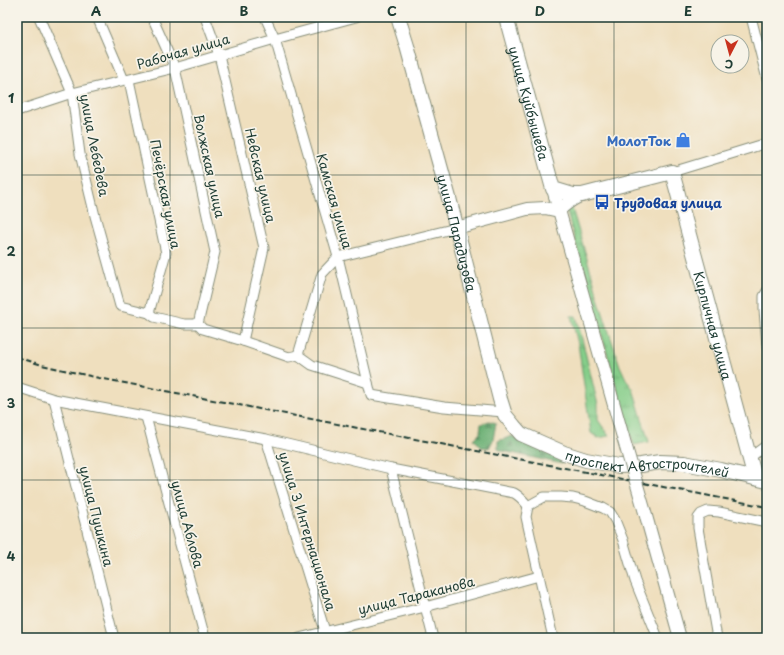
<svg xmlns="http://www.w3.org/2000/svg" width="784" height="655" viewBox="0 0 784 655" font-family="'Playpen Sans',sans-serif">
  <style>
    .grass { fill: url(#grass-tufts); stroke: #52855e }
    .forest { fill: url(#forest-firs); stroke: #467654 }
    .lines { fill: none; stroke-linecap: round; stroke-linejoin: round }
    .minor-casing { stroke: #878e79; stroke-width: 11 }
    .major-casing { stroke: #878e79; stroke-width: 14 }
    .highway-casing { stroke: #878e79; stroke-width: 16 }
    .minor { stroke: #fff; stroke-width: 9 }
    .major { stroke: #fff; stroke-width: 12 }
    .highway { stroke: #fff; stroke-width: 14 }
    .rail { stroke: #1f3d34; stroke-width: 2; stroke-dasharray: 6 3; stroke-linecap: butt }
    .major-bridge-casing { stroke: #878e79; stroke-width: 14; stroke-linecap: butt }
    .major-bridge { stroke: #fff; stroke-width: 12 }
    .grid { fill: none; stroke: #1f3d34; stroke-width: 1; stroke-opacity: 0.55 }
    .labels { text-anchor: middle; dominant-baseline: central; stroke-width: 3.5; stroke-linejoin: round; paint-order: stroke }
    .street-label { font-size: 13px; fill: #1f3d34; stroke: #f7f3e8 }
    .shop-label { font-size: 13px; font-weight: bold; fill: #366cbe; stroke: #f7f3e8; text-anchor: end }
    .transit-label { font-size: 13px; font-weight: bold; fill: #164399; stroke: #f7f3e8; text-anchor: start }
    .neatline { fill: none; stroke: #1f3d34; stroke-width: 1.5 }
    .grid-label { font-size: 13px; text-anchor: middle; font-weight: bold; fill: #1f3d34 }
  </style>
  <defs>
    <pattern id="grass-tufts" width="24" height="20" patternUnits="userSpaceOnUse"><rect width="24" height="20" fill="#85cd89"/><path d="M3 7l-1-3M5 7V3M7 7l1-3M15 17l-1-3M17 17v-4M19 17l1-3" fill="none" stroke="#6ca871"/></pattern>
    <pattern id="forest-firs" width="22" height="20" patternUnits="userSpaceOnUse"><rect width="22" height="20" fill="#6cb075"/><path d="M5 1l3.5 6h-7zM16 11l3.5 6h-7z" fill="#589061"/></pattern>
  </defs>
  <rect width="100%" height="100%" fill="#f7f3e8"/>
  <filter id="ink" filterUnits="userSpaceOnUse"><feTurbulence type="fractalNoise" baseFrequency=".025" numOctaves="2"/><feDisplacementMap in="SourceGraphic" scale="8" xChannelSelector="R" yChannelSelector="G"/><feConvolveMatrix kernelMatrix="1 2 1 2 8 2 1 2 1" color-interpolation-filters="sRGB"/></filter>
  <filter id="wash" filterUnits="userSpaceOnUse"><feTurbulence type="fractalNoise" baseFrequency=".012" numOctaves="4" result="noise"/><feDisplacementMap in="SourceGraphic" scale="16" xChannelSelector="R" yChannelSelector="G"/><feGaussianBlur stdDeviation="0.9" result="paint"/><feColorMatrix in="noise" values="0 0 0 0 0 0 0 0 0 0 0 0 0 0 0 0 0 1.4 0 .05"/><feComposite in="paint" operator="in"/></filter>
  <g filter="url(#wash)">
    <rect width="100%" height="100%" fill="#efdfbe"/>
    <g class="grass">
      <path d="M571,205L594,282L599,301L620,366L627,381L633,389L649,442L634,445L628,427L566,209Z"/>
      <path d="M571,316H576L583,343L598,405V420L609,436L598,438L591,433L578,344Z"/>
    </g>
    <g class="forest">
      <path d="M489,421L496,423L493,440L489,448L481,447L474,439L480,433L481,424Z"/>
      <path d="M512,436L565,460L562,464L503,451L498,449V441Z"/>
    </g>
  </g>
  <g filter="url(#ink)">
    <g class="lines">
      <defs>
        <g id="minor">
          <path d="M39,17L72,93L80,154L95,216L120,306L149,313L154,317L184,324H198L203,329L243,341L289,357L298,355"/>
          <path d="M97,17L124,80"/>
          <path d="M152,17L175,68L215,252L198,324"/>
          <path d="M205,17L219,55L264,248L243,341"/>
          <path d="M265,17L275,39L338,257L371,395L444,407L504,412"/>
          <path d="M751,17L767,79"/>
          <path d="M129,80L166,253L149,313"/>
          <path d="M17,111L72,93L175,68L275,39L356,17"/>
          <path d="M672,172L767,143"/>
          <path d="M767,291L764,296V310L767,346"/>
          <path d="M368,383L312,365L298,355L322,274L338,257L456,228"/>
          <path d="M17,387L54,399L266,439L391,469L514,493C520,496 524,501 528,506L544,497H561L573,498L585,501L603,508L610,512L615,520L623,540L635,581L658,638"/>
          <path d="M54,399L114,638"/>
          <path d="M146,417L205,638"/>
          <path d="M266,439L325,631"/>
          <path d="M749,458L767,445"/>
          <path d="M391,469L433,638"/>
          <path d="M528,506L526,517L553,638"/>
          <path d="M299,638L425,607L539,576"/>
          <path d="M717,638L698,528V518L701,514L708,511L719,512L767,522"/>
        </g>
        <g id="major">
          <path d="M553,189L623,437"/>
          <path d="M559,211C565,204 573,199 582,195"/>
          <path d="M456,228L527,209L545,208L559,211"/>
          <path d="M646,516L680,638"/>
        </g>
        <g id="highway">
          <path id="s1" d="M398,17L407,46L449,198L500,399L505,415L514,426L521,434L564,453L586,460L619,466L641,465L660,462L684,463L721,470L767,481"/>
          <path id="s2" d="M506,17L553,189L573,195H582L672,172L755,478"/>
        </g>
      </defs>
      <use href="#minor" class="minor-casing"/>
      <use href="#major" class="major-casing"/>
      <use href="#highway" class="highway-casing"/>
      <use href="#minor" class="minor"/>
      <use href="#major" class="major"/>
      <use href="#highway" class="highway"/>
      <path class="rail" d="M17,357L42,365L99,378L767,507"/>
      <defs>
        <path id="major-bridge" d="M623,437L646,516"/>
      </defs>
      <use href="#major-bridge" class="major-bridge-casing"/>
      <use href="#major-bridge" class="major-bridge"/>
    </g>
  </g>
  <path class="grid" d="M170,17V638M318,17V638M466,17V638M614,17V638M17,175H767M17,328H767M17,480H767"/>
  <defs>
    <symbol id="shop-bare" viewBox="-9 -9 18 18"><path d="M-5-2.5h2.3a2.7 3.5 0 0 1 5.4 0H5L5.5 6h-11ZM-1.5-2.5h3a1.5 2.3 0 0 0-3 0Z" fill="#3f7fe0" stroke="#f7f3e8" stroke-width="2.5" paint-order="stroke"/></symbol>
    <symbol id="bus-bare" viewBox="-9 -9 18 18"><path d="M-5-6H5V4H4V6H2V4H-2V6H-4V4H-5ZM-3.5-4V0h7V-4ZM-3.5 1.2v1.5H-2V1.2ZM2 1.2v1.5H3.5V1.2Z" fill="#1a4fb4" stroke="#f7f3e8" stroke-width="2.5" paint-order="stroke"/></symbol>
  </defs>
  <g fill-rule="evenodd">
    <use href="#shop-bare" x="672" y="129" width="22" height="22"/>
    <use href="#bus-bare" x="591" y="191" width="22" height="22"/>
  </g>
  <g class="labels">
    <g class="street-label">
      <text transform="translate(183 51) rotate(-16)">Рабочая улица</text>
      <text stroke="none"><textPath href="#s2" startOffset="89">улица Куйбышева</textPath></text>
      <text transform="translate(95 145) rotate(79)">улица Лебедева</text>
      <text transform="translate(210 166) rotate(78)">Волжская улица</text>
      <text transform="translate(261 175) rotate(77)">Невская улица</text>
      <text transform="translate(166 194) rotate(79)">Печёрская улица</text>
      <text transform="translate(335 201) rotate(74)">Камская улица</text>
      <text stroke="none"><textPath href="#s1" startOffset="224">улица Парадизова</textPath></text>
      <text stroke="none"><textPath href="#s2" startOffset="460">Кирпичная улица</textPath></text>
      <text stroke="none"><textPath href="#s1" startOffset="569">проспект Автостроителей</textPath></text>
      <text transform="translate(97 516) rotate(76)">улица Пушкина</text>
      <text transform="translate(188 524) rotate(75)">улица Аблова</text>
      <text transform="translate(308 531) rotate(73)">улица 3 Интернационала</text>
      <text transform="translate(416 595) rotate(-14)">улица Тараканова</text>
    </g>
    <g class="shop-label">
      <text x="671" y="140">МолотТок</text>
    </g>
    <g class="transit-label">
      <text x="614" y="202">Трудовая улица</text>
    </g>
  </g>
  <rect width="784" height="655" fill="none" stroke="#f7f3e8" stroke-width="44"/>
  <g transform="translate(730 54) rotate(186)"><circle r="19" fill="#f7f3e8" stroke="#a1aaa0"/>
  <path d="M0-3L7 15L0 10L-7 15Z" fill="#c8321e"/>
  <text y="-6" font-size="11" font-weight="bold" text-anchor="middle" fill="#1f3d34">С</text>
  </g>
  <rect x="22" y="22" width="740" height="611" class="neatline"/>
  <g class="grid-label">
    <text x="96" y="16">A</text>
    <text x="244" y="16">B</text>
    <text x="392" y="16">C</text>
    <text x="540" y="16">D</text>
    <text x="688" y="16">E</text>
    <text x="11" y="103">1</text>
    <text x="11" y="256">2</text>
    <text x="11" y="408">3</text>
    <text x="11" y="561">4</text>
  </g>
</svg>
